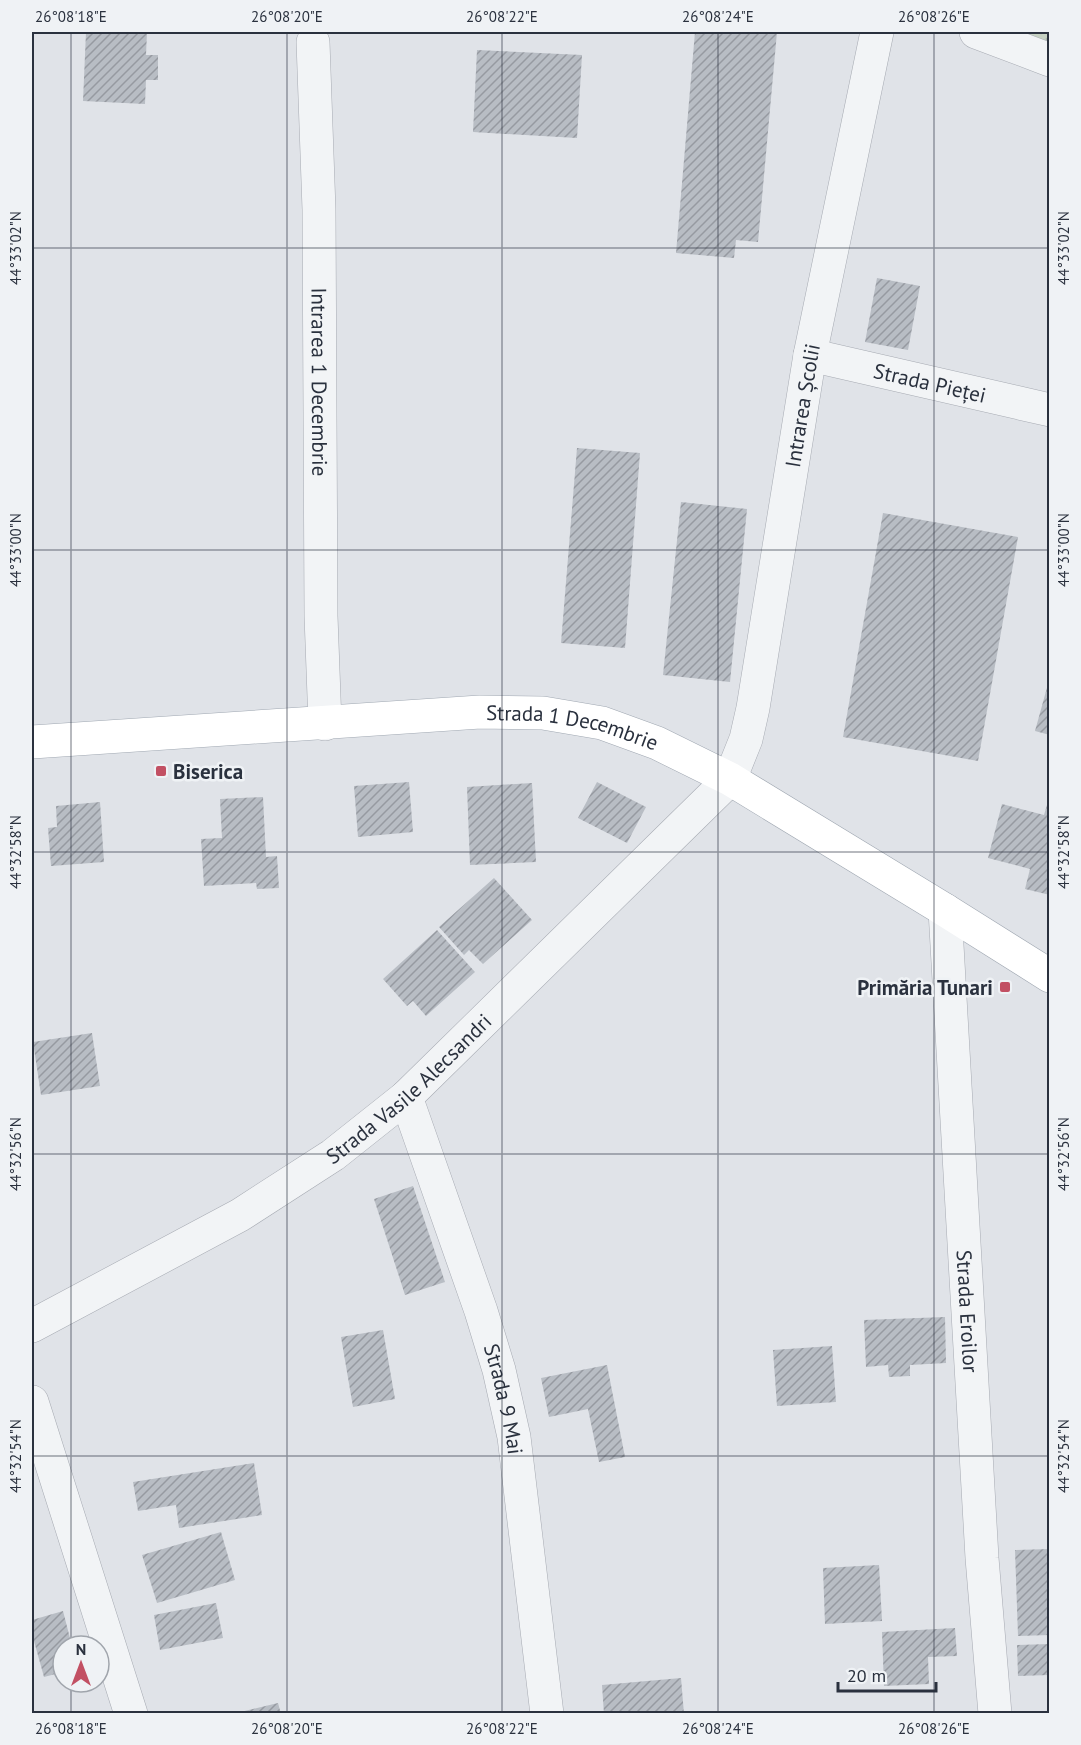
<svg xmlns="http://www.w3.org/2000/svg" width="1081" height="1745" viewBox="0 0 1081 1745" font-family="'PT Sans',sans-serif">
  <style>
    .park { fill: url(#park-dots) }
    .building { fill: url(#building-hatch) }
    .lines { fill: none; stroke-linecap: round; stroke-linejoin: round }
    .minor-casing { stroke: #a6aab2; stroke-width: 34 }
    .major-casing { stroke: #a0a8b2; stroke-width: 34 }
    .minor { stroke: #f2f4f6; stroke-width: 33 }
    .major { stroke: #fff; stroke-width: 33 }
    .ticks { fill: none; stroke: #2a313e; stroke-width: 1.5; stroke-opacity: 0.45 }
    .poi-dot { fill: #c25063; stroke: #eff2f5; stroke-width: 2 }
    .labels { text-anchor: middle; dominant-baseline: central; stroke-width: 5; stroke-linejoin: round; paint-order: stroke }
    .street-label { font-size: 21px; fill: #2a313e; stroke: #eff2f5 }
    .poi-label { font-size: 21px; font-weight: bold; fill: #2a313e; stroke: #eff2f5; text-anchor: start }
    .neatline { fill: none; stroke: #2a313e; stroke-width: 2 }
    .ticks-label { font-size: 15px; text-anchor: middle; fill: #2a313e }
  </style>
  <defs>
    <pattern id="park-dots" width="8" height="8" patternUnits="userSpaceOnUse" patternTransform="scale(1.5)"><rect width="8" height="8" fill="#c6d1c2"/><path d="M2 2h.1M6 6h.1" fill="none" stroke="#aab4a8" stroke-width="1.8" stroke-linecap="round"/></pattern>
    <pattern id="building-hatch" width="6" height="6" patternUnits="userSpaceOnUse" patternTransform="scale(1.5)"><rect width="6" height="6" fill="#b8bdc4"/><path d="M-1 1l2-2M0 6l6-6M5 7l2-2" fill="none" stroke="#969aa1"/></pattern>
  </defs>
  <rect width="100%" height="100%" fill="#e0e3e8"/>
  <path class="park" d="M1021,32H1049V42Z"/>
  <g class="building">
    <path d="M86,32H147L146,55H158V80H146L145,104L83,101Z"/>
    <path d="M695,32H777L758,242L736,240L734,258L676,253Z"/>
    <path d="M477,50L582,55L577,138L473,132Z"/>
    <path d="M877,278L920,286L908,350L865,342Z"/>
    <path d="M577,448L640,453L625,648L561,643Z"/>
    <path d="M681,502L747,509L730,682L663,675Z"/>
    <path d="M883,513L1018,537L978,761L843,737Z"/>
    <path d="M1048,684L1050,685V735L1035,731Z"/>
    <path d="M409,782L413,832L358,837L354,786Z"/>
    <path d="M597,782L646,807L627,843L578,818Z"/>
    <path d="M532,783L536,862L470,865L467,787Z"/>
    <path d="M263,797L266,857L277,856L279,888L257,889L256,883L204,886L201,839L222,838L220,799Z"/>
    <path d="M1049,798H1050V895L1025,889L1030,869L988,858L1002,804L1044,815Z"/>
    <path d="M100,802L104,862L51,866L48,828L57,827L56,806Z"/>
    <path d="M494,878L532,920L483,964L469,950L464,955L439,927Z"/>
    <path d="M437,930L475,972L426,1016L413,1001L407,1006L383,979Z"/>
    <path d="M92,1033L100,1086L41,1095L33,1042Z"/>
    <path d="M413,1186L445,1282L405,1295L374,1199Z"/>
    <path d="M945,1317L946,1363L910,1365V1376L889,1377L888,1365L866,1367L864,1320Z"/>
    <path d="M383,1330L395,1399L353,1407L341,1337Z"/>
    <path d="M832,1346L836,1402L777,1406L773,1350Z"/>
    <path d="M607,1365L625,1457L599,1462L588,1409L549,1417L541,1378Z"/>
    <path d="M254,1463L262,1515L179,1528L176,1505L138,1511L133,1482Z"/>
    <path d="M221,1532L235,1580L157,1603L142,1555Z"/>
    <path d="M1050,1549V1635L1018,1636L1015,1550Z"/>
    <path d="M879,1565L882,1621L825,1624L823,1568Z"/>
    <path d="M216,1603L223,1638L160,1650L154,1615Z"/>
    <path d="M63,1611L72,1646H63V1672L44,1677L32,1634V1620Z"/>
    <path d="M955,1628L957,1656L928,1657L929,1684L884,1686L882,1632Z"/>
    <path d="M1050,1644V1675L1018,1676L1017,1645Z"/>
    <path d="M681,1678L684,1714H604L602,1685Z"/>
    <path d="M278,1703L281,1714H236V1713Z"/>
  </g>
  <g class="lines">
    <defs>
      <g id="minor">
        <path d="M976,32L1050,60"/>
        <path id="s1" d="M313,42L319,210L321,616L325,724"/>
        <path id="s2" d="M810,355L1050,410"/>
        <path id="s3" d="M945,910L982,1558L995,1714"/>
        <path id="s4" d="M406,1097L481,1311L499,1370L514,1437L547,1714"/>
        <path id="s5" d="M32,1326L240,1215L333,1155L406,1097L730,779L746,739L753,708L810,355L877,32"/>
        <path d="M32,1402L131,1714"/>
      </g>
      <g id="major">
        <path id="s6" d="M32,742L480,712L543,713L602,723L657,743L730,779L945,910L1050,976"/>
      </g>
    </defs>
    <use href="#minor" class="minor-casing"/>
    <use href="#major" class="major-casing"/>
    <use href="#minor" class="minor"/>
    <use href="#major" class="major"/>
  </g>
  <path class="ticks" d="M71,32V1646M287,32V1714M502,32V1714M718,32V1714M934,32V1714M32,248H1050M32,550H1050M32,852H1050M32,1154H1050M32,1456H1050M71,1682V1714"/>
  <g class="poi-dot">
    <rect x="155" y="765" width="12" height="12" rx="3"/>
    <rect x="999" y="981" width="12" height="12" rx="3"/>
  </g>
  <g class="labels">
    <g class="street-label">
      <text stroke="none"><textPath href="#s2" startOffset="123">Strada Pieței</textPath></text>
      <text stroke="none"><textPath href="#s1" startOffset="340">Intrarea 1 Decembrie</textPath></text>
      <text stroke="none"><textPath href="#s5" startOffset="1275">Intrarea Școlii</textPath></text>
      <text stroke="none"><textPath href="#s6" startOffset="543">Strada 1 Decembrie</textPath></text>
      <text stroke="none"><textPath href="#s5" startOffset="447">Strada Vasile Alecsandri</textPath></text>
      <text stroke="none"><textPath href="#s3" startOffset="402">Strada Eroilor</textPath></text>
      <text stroke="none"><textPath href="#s4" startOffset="318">Strada 9 Mai</textPath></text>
    </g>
    <g class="poi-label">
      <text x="173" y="771">Biserica</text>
      <text x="993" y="987" text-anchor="end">Primăria Tunari</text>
    </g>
  </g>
  <rect width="1081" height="1745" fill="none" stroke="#eff2f5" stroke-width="66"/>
  <g transform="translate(81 1664)"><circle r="28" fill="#eff2f5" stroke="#a0a5ac" stroke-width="1.5"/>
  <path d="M0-4.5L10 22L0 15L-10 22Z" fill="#c25063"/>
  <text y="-9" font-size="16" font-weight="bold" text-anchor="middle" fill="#2a313e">N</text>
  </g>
  <path d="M838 1682v9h98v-9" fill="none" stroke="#2a313e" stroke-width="3"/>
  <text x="847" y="1682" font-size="18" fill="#2a313e" stroke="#eff2f5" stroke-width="4.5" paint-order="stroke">20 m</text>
  <rect x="33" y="33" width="1015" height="1679" class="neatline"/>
  <g class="ticks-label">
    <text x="71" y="22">26°08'18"E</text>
    <text x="287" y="22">26°08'20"E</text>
    <text x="502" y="22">26°08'22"E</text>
    <text x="718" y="22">26°08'24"E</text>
    <text x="934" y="22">26°08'26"E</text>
    <text transform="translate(16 248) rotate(-90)" y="5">44°33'02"N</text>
    <text transform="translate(1064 248) rotate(-90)" y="5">44°33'02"N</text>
    <text transform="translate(16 550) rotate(-90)" y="5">44°33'00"N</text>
    <text transform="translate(1064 550) rotate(-90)" y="5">44°33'00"N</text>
    <text transform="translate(16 852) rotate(-90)" y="5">44°32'58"N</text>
    <text transform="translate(1064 852) rotate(-90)" y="5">44°32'58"N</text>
    <text transform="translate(16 1154) rotate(-90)" y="5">44°32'56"N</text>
    <text transform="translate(1064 1154) rotate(-90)" y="5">44°32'56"N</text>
    <text transform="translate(16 1456) rotate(-90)" y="5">44°32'54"N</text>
    <text transform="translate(1064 1456) rotate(-90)" y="5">44°32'54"N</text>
    <text x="71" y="1734">26°08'18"E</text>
    <text x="287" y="1734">26°08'20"E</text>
    <text x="502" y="1734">26°08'22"E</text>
    <text x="718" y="1734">26°08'24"E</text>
    <text x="934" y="1734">26°08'26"E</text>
  </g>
</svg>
